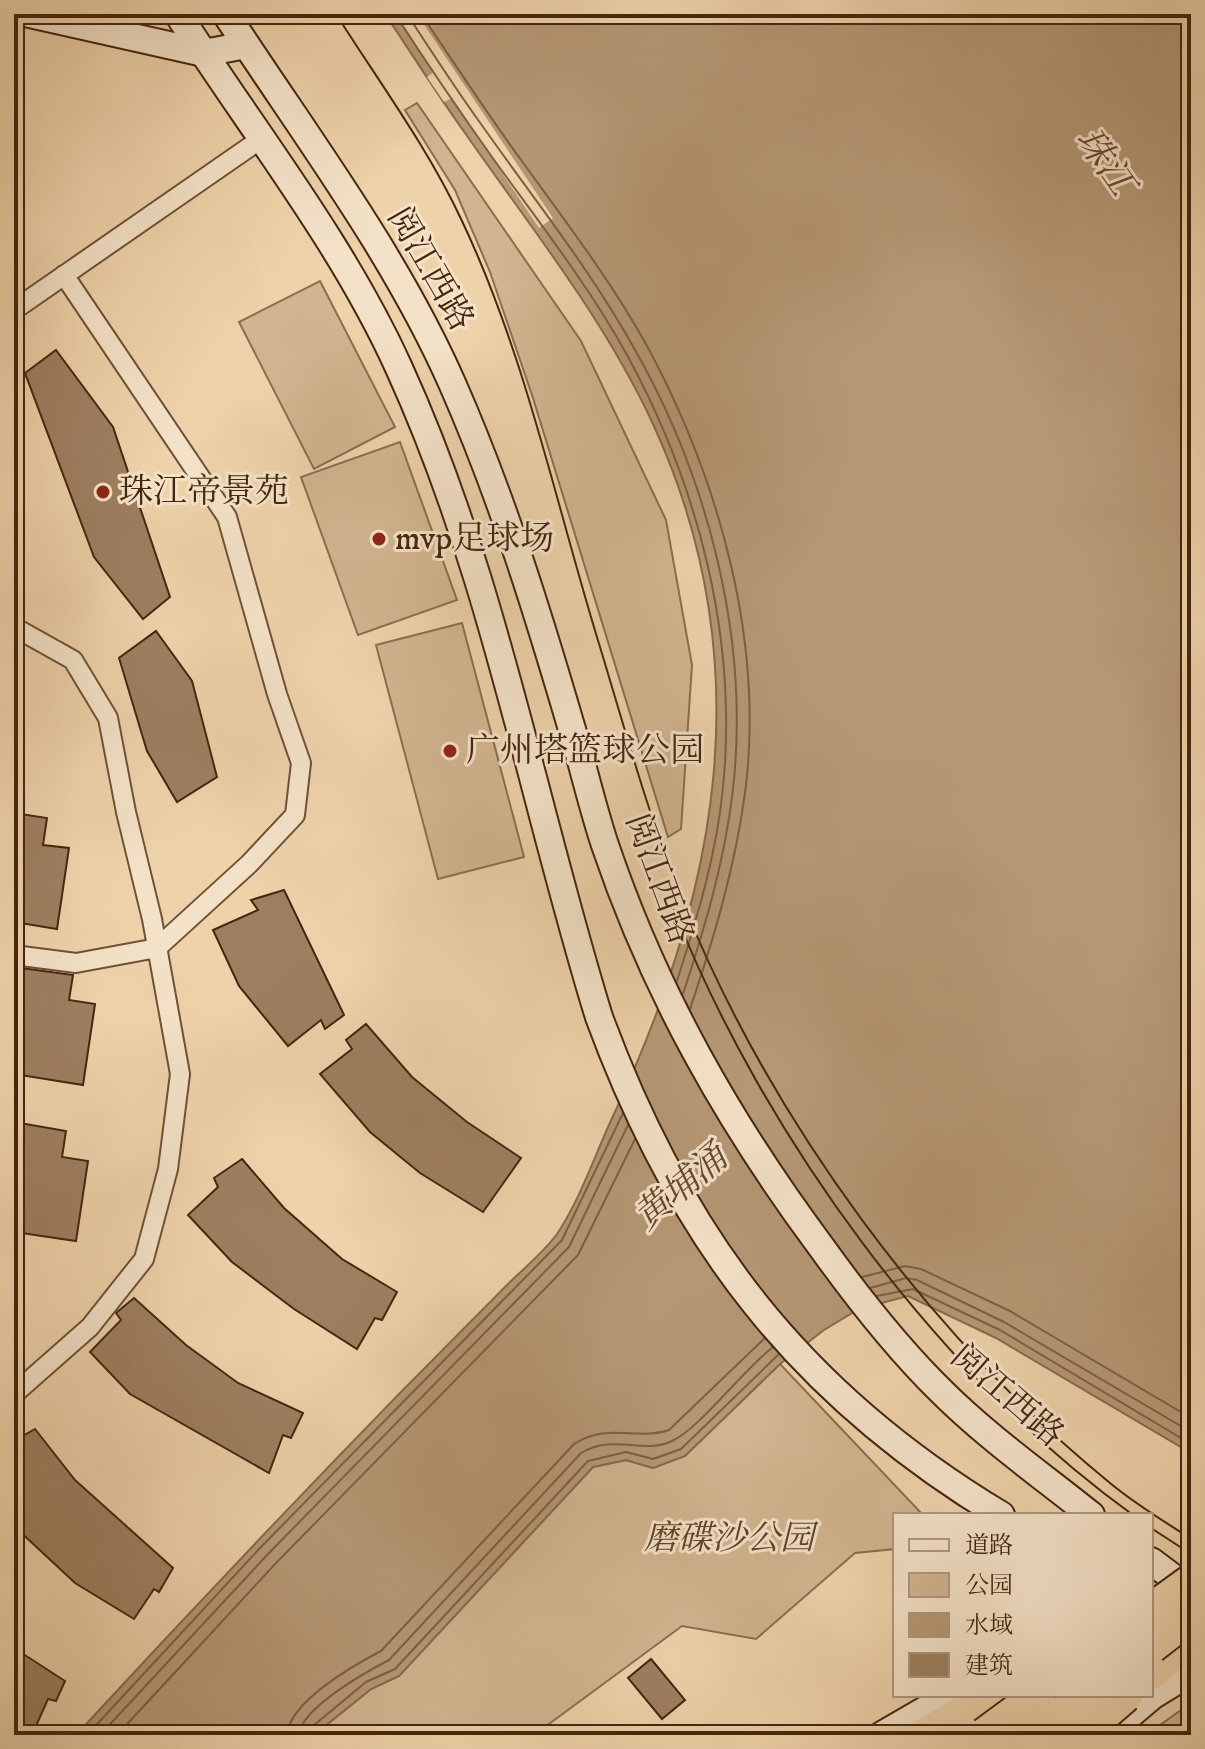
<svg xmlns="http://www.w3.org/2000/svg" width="1205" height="1749" viewBox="0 0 1205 1749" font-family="'IM FELL DW Pica','Noto Serif SC',serif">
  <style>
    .green { fill: #d1b590; stroke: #8b6e50; stroke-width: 2 }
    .water { fill: #b59875; stroke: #886a4c; stroke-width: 2 }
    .pier { fill: #eed2aa }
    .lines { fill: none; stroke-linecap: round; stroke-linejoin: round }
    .shore { stroke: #7d5f42; stroke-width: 2 }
    .building { fill: #9d7f60; stroke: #45260f; stroke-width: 2 }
    .street-casing { stroke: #6f5136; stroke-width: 22 }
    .secondary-casing { stroke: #45260f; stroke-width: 30 }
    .highway-casing { stroke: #45260f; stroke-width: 38 }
    .street { stroke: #f4e2c8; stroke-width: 18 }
    .secondary { stroke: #f4e2c8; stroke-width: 26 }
    .highway { stroke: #eed2aa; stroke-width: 34 }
    .tram { stroke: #45260f; stroke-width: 2 }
    .highway-bridge-casing { stroke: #45260f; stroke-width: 38; stroke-linecap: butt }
    .highway-bridge { stroke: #eed2aa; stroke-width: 34 }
    .poi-dot { fill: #8f2418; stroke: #f4e2c8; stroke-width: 3 }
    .labels { text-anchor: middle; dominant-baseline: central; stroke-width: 6; stroke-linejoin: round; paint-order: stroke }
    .street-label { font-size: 34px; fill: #45260f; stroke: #f4e2c8 }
    .poi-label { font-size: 34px; fill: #45260f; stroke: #f4e2c8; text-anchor: start }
    .park-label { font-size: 34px; font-style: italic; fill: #614329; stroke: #f4e2c8 }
    .water-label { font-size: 36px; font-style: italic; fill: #67482e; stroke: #f4e2c8 }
  </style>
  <rect width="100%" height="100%" fill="#eed2aa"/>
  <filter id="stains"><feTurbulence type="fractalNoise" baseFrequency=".0025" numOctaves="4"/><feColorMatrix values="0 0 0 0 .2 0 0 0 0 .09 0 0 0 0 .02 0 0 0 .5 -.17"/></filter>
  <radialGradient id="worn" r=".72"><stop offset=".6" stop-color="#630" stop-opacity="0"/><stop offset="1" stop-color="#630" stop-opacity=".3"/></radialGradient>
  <g class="green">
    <path d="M417,103L581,341L666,520L692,665L681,829L668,837L533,398L490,272L455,190L405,110Z"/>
    <path d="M320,281L395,427L314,469L239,322Z"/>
    <path d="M400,442L457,600L358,635L301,477Z"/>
    <path d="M462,623L524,857L438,879L376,645Z"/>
    <path d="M780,1364L923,1515H895V1549L855,1553L756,1639L682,1626L534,1735H314L371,1689L399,1676L593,1467L626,1460L653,1468L685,1456Z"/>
    <path d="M1191,1703V1735H1146Z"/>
  </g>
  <path class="water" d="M385,14H1191V1453L996,1338L908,1296L859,1309L824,1330L780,1364L685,1456L653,1468L626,1460L593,1467L399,1676L371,1689L314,1735H76C182,1620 290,1506 399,1394C435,1358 471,1321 507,1285C523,1269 544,1252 557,1234C581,1198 596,1152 614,1114C720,888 761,659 653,424C604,318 531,228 465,133C437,94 412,54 385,14Z"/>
  <path class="pier" d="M395,14H417L553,218L539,228L452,98L444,102L427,77L434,72Z"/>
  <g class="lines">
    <g class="shore">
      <path d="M395,14C428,65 462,115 497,164C542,226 590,288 627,355C698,485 738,637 723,787C717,853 697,918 677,981"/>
      <path d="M407,14C431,51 455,88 481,124C533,198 590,269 634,348C708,478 750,639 733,789C725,860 705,927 683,994"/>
      <path d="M421,14C455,64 488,115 524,164C566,222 611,281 646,344C718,477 765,640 745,793C735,867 714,938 690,1009"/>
      <path d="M862,1277L905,1266L921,1269L1010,1311L1191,1418"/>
      <path d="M870,1288L906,1278L917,1280L1004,1322L1191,1432"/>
      <path d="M877,1296L913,1289L1000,1330L1191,1444"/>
      <path d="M87,1735L261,1547L562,1240L623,1113"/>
      <path d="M100,1735L268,1554L569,1247L628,1125"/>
      <path d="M117,1735L277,1562L578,1255L635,1139"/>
      <path d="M287,1735C289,1702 354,1665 381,1651L574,1444C607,1422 639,1441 669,1430L765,1338"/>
      <path d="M299,1735C301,1708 366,1672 389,1660L581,1453C614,1433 643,1455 672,1441C699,1429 745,1368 773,1347"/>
      <path d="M309,1735L313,1726L366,1682L395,1669L588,1461L626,1452L653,1459L681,1449L779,1354"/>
    </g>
  </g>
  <g class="building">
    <path d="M56,350L113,427L170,597L143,619L94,557L25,373Z"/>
    <path d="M156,631L192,681L217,777L177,802L147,751L119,658Z"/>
    <path d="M14,813L47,818L43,845L69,848L57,929L14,922Z"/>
    <path d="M284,890L344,1015L325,1029L321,1020L288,1046L239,986L213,930L258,910L251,900Z"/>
    <path d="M14,967L73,975L69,1000L95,1004L83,1085L14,1074Z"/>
    <path d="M366,1024L412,1077L467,1122L521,1158L483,1212L420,1173L370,1132L320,1074L352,1049L346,1040Z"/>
    <path d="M14,1122L66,1131L62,1157L88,1161L76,1241L14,1232Z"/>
    <path d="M242,1159L284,1208L342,1259L397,1292L382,1320L375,1318L357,1349L294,1309L232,1262L188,1215L218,1187L214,1178Z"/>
    <path d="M134,1298L186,1345L238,1383L303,1413L291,1438L283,1435L269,1473L130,1394L90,1352L121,1320L116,1313Z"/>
    <path d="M35,1429L75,1480L173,1568L159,1592L154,1589L134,1619L75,1583L14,1526V1441Z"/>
    <path d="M14,1648L65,1681L56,1701L48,1699L32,1735L14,1725Z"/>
    <path d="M651,1659L685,1700L662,1719L628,1678Z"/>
  </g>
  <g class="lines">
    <defs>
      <g id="street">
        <path d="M14,310L261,139"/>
        <path d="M14,627L73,660L108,718L126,812L152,919L180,1074L168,1169L144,1259L90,1327L14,1394"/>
        <path d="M14,955L76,963L157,948L249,864L295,815L301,763L277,694L227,517L64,275"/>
      </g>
      <g id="secondary">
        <path d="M30,14L204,53L246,45"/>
        <path d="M178,14C252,130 342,242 399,368C494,576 532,800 599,1017C680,1237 798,1393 1001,1515"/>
        <path d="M226,14C304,134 394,252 452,383C501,494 537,610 571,726C583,765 592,806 605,845C655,993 729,1123 822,1248C858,1298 897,1348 941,1391C986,1436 1041,1475 1091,1515"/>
        <path d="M1151,1561L1191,1591"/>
        <path d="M882,1735L951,1695"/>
        <path d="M1106,1735L1152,1696L1191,1672"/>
      </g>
      <g id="highway">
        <path d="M1151,1672L1191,1637"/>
        <path d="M926,1735L971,1708"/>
        <path d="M955,1735L997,1710L1013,1712"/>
      </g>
    </defs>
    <use href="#street" class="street-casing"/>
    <use href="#secondary" class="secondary-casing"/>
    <use href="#highway" class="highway-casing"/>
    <use href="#street" class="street"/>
    <use href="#secondary" class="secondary"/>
    <use href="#highway" class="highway"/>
    <g class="tram">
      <path d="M336,14C379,82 428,148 462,221C526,356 556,505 600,647C626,733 650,820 683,903C771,1120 928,1335 1110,1483C1135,1504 1164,1521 1191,1539"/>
      <path d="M674,910C763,1135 936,1373 1133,1515"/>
      <path d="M1151,1528L1191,1554"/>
    </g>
    <defs>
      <g id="highway-bridge">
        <path d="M1151,1611L1191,1582"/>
        <path d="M1151,1646L1191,1615"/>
        <path d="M985,1735L1039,1695"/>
        <path d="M1037,1735L1088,1695"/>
        <path d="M1079,1735L1125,1695"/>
      </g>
    </defs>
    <use href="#highway-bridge" class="highway-bridge-casing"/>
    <use href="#highway-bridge" class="highway-bridge"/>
  </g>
  <g class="poi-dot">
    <circle cx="103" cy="492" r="8"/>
    <circle cx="379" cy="539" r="8"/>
    <circle cx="450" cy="751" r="8"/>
  </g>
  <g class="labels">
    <g class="street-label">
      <text transform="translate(430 269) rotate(60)">阅江西路</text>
      <text transform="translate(659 879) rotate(70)">阅江西路</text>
      <text transform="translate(1007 1396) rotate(41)">阅江西路</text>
    </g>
    <g class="poi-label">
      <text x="119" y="492">珠江帝景苑</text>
      <text x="395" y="539">mvp足球场</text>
      <text x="466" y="751">广州塔篮球公园</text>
    </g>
    <g class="park-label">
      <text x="729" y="1539">磨碟沙公园</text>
    </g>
    <g class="water-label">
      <text transform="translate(1104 162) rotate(55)">珠江</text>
      <text transform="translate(681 1188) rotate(-40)">黄埔涌</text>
    </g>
  </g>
  <rect width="1205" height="1749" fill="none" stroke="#eed2aa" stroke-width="48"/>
  <rect x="16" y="16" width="1173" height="1717" fill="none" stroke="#45260f" stroke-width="4"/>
  <rect x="24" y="24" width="1157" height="1701" fill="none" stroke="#45260f" stroke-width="2"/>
  <rect x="893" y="1513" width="260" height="184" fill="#f4e2c8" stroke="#ae977e" stroke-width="2"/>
  <rect x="909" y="1539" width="40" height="12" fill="#f4e2c8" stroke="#ae977e" stroke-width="2"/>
  <text x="965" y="1553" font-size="24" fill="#45260f">道路</text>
  <rect x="909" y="1573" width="40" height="24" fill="#d1b590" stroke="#ae977e" stroke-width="2"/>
  <text x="965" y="1593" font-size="24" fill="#45260f">公园</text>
  <rect x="909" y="1613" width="40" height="24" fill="#b59875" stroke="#ae977e" stroke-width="2"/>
  <text x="965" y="1633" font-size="24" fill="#45260f">水域</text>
  <rect x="909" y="1653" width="40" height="24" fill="#9d7f60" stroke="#ae977e" stroke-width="2"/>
  <text x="965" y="1673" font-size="24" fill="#45260f">建筑</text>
  <rect width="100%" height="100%" filter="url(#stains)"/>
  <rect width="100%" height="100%" fill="url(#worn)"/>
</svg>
